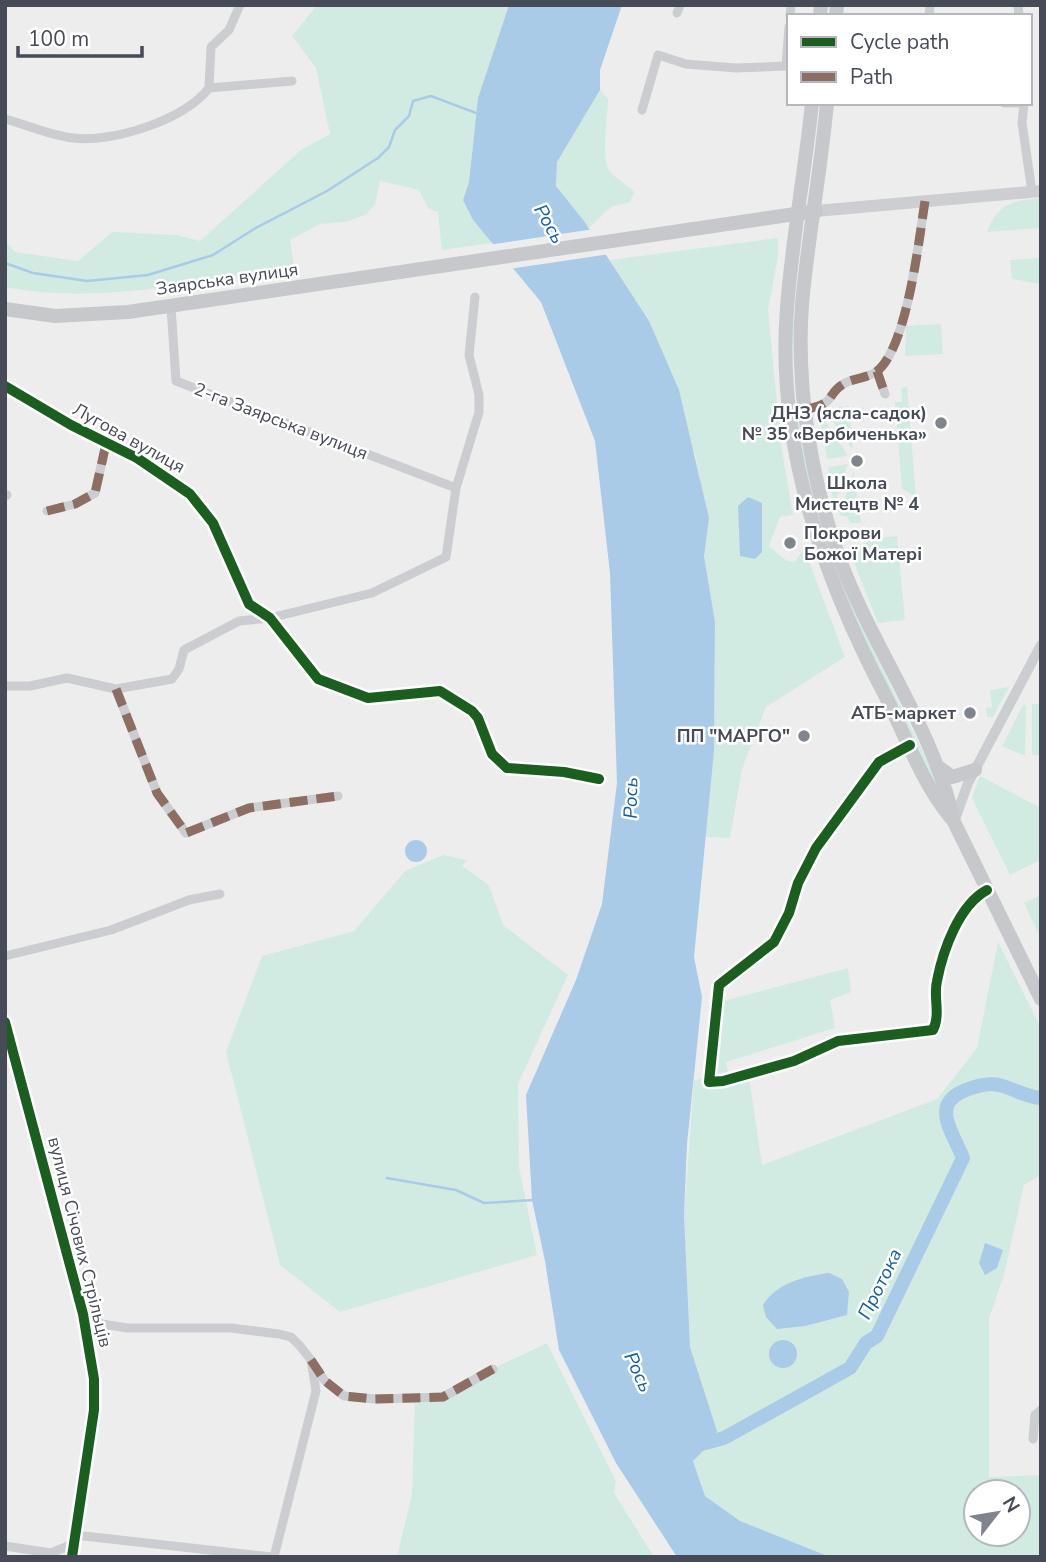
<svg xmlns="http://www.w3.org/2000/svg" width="1046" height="1562" viewBox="0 0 1046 1562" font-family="'Nunito Sans',sans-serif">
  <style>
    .green { fill: #d2ebe2; fill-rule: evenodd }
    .water { fill: #a9cbe7 }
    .pier { fill: #ededed }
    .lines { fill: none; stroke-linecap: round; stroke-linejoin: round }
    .stream { stroke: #a9cbe7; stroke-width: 2.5 }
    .river { stroke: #a9cbe7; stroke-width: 14 }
    .minor { stroke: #cbcdd0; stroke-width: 9 }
    .tertiary { stroke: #cbcdd0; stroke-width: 10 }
    .secondary { stroke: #ccced1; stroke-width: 12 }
    .primary { stroke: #c6c8cc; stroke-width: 14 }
    .quiet { stroke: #8d6e63; stroke-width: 9; stroke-dasharray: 18 9; stroke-linecap: butt }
    .cycleway-casing { stroke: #fff; stroke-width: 15 }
    .cycleway { stroke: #1b5e20; stroke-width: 10 }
    .poi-dot { fill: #80848c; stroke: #fff; stroke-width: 2.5 }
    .labels { text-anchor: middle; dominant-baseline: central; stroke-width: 5; stroke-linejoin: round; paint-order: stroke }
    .street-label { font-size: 18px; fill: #464b57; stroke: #fff }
    .poi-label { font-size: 18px; font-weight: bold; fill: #464b57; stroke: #fff; text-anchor: end }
    .water-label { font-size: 19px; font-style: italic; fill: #16609a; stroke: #fff }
  </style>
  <rect width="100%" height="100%" fill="#ededed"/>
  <g class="green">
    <path d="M317,5H509L478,98L469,182L463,200L473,220L492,243L442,250L438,212L428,208L419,190L380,181L375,204L367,214L346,222L320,224L290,240L294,267C198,280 101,306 5,287V240L15,252L78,261L112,232L177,235L200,241L301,150L330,134L316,68L292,36Z"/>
    <path d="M600,90L608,99C608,116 601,157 609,170C614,178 627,184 634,192L630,202L611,207L589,228L556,187L557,162Z"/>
    <path d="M1041,198V228L987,232C998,203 1012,201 1041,198Z"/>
    <path d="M778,238V257L768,310L781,444L793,515L780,517L769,546L787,561L795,562L804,548L845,657L766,707L742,769L730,838L704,837L714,751L715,622L704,556L708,518L695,454L610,260Z"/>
    <path d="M1041,258V284L1012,279L1010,260Z"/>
    <path d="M792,322H796L837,564L867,637L942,791L939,792C890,692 826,592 806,481C796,428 794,375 792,322Z"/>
    <path d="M941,324L943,354L905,356L906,326Z"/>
    <path d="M907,387L916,497L902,489L895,402H902L901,388Z"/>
    <path d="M849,406L853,450L828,414L838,407Z"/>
    <path d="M823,418L847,454V456L827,459L820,420Z"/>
    <path d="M848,464L834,507L828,467Z"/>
    <path d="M854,471L861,523H850L848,517L839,515Z"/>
    <path d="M897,536L905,620L878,623L852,558L868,539Z"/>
    <path d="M1009,687L993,717H987L986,708L992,707L990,690Z"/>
    <rect x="1032" y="704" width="7" height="51"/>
    <path d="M1023,705H1026L1025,756L1002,746Z"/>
    <path d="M980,776L1041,808V860L1010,875L972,798Z"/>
    <path d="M443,855L467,860L462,866L489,885L503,925L568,975L518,1084L519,1167L537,1255L340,1312L280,1265L226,1052L262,956L354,931L405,871Z"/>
    <path d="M1041,895V939L1024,903Z"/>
    <path d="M998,942L1041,1028V1175L1024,1185L1004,1275L989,1319V1477L1041,1475V1557H830L740,1521L705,1496L693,1461L708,1446L717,1431L690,1347L684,1215L694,1081L712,1073L723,1001L848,968L851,992L830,1000L835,1028L726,1062L728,1073L748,1070L762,1165L937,1099L977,1048ZM976,1492H1018V1534H976Z"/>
    <path d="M547,1343L616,1481L614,1493L654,1557H397L412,1494L415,1398L448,1390Z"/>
  </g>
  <g class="water">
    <path d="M509,5H622L600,70V90L557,162L556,186L584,221L649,321L679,390L709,518L704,556L715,622L714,751L694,957L702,997L687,1144L684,1215L690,1347L717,1431L708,1446L693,1461L705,1496L740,1521L830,1557H677L616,1463L559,1350L545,1261L532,1200L526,1095L576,980L602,904L617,783L610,573L595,441L541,302L473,220L463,200L469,182L478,98Z"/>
    <path d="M748,497L762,503V552L755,559L740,556L738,506Z"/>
    <circle cx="416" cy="851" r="11"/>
    <path d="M985,1243L1003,1250L997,1268L985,1275L979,1263Z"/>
    <path d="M829,1273L842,1279L849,1292L847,1315L805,1326L777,1329L766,1317L763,1305C776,1283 805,1276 829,1273Z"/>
    <circle cx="783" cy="1354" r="14"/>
  </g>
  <path class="pier" d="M594,229L610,254L509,269L488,245Z"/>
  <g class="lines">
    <g class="stream">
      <path d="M5,263L33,273L87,281L148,275L213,255L254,229L327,191L378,158L389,147L395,130L409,116L413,101L431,96L476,113"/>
      <path d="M387,1178L456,1190L484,1203L534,1200"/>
    </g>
    <path class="river" d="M694,1446L724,1438L850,1368L866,1343L877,1336L963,1158C953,1132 929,1104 966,1090C976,1086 988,1083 999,1085C1013,1088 1025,1097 1041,1098"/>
    <g class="minor">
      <path d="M1018,5L1019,16"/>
      <path d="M677,13L680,5"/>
      <path d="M790,16L791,5"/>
      <path d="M929,16L930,5"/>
      <path d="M209,88L211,47L229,30L240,5"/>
      <path d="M1004,103H1024L1022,123L1032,192"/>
      <path d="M642,110L658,55L686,64L736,68L786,66L789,27"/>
      <path d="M5,119C27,125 50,135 73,138C113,143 184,120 209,88L292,81"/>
      <path d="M171,307L176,381L456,488"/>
      <path d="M877,371L885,394"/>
      <path d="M5,386L71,425L137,458L190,494L213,523L249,604L270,618L318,679L368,698L440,691L472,711L478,718L492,754L507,768L564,772L599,779"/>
      <path d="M807,409C838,403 825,394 845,383C855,378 867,378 876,372C907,350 919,239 925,201"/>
      <path d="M5,495H7"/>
      <path d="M47,511L75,504L95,493L106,444"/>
      <path d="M5,686H30L67,678L116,689L172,679L179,669L184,650L239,621L270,618L372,593L446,557L456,488L479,412V395L469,355L475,297"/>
      <path d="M116,689L157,793L186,833L249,808L338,796"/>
      <path d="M910,745L879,762L816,848L798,883L789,913L774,942L719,985L709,1082L723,1081L794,1061L838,1041L933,1030C941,1014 933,997 937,981C943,950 959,905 987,890"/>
      <path d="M5,956L111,930L189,900L220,894"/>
      <path d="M5,1022L83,1314L94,1379V1410L72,1557"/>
      <path d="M83,1314L102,1324L127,1328H231L279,1334L291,1337L300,1346L311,1360L316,1391L274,1557"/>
      <path d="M313,1364L325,1381L344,1396L375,1399L443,1397L493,1369"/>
      <path d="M1033,1439L1035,1415L1041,1410"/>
      <path d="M75,1535L272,1557"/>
      <path d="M5,1546L51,1553L73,1544"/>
    </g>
    <path class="tertiary" d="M954,822L968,783L1041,645"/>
    <path class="secondary" d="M816,211L1041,191"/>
    <g class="primary">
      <path d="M820,16L821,5"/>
      <path d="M836,16L837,5"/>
      <path d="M812,103C805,172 792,240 787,308C776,446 823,577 886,697C906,737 922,783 951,818"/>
      <path d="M827,103C821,170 808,237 802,304C796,388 811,481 840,560C873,649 934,729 954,822L1041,999"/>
      <path d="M5,309L55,316L128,312L816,211"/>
      <path d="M937,766L952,777L975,770"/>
    </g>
    <g class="quiet">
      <path d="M877,371L885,394"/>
      <path d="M807,409C838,403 825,394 845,383C855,378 867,378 876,372C907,350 919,239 925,201"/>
      <path d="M5,495H7"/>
      <path d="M47,511L75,504L95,493L106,444"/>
      <path d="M116,689L157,793L186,833L249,808L338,796"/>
      <path d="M311,1360L325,1381L344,1396L375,1399L443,1397L493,1369"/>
    </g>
    <defs>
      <g id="cycleway">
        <path d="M5,386L71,425L137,458L190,494L213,523L249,604L270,618L318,679L368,698L440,691L472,711L478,718L492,754L507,768L564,772L599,779"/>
        <path d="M910,745L879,762L816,848L798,883L789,913L774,942L719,985L709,1082L723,1081L794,1061L838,1041L933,1030C941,1014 933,997 937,981C943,950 959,905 987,890"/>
        <path d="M5,1022L83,1314L94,1379V1410L72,1557"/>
      </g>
    </defs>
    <use href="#cycleway" class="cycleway-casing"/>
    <use href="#cycleway" class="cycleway"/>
  </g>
  <g class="poi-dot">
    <circle cx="941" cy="423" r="7"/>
    <circle cx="857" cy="461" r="7"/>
    <circle cx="790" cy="543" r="7"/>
    <circle cx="970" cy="713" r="7"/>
    <circle cx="804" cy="736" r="7"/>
  </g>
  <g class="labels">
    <g class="street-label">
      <text transform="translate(227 279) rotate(-8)">Заярська вулиця</text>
      <text transform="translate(281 421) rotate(21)">2-га Заярська вулиця</text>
      <text transform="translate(129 438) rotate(29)">Лугова вулиця</text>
      <text transform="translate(80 1242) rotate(76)">вулиця Січових Стрільців</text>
    </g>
    <g class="poi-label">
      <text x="927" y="413">ДНЗ (ясла-садок)<tspan x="927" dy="21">№ 35 «Вербиченька»</tspan></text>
      <text x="857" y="483" text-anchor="middle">Школа<tspan x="857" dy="21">Мистецтв № 4</tspan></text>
      <text x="804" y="533" text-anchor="start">Покрови<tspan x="804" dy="21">Божої Матері</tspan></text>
      <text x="956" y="713">АТБ-маркет</text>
      <text x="790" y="736">ПП "МАРГО"</text>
    </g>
    <g class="water-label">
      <text transform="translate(549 224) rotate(60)">Рось</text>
      <text transform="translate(631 798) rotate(-89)">Рось</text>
      <text transform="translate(880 1284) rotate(-64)">Протока</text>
      <text transform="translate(638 1372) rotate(65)">Рось</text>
    </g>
  </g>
  <rect width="1046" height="1562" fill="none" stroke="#464b57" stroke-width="14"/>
  <rect x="787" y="14" width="245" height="91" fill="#ffffff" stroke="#b5b7bc" stroke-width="2"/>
  <rect x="801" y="37" width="35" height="10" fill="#1b5e20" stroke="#b5b7bc" stroke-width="2"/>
  <text x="850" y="49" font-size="21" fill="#464b57">Cycle path</text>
  <rect x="801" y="72" width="35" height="10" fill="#8d6e63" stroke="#b5b7bc" stroke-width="2"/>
  <text x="850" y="84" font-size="21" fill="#464b57">Path</text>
  <g transform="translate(997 1513) rotate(59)"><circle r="33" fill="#ffffff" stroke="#b5b7bc" stroke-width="2"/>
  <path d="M0-5L12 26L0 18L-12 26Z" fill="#80848c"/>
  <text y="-10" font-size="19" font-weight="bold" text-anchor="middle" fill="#464b57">N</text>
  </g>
  <path d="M18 46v10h124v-10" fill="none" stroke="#464b57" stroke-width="3.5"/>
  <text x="28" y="46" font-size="21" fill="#464b57" stroke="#ffffff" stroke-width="5" paint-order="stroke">100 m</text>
</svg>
